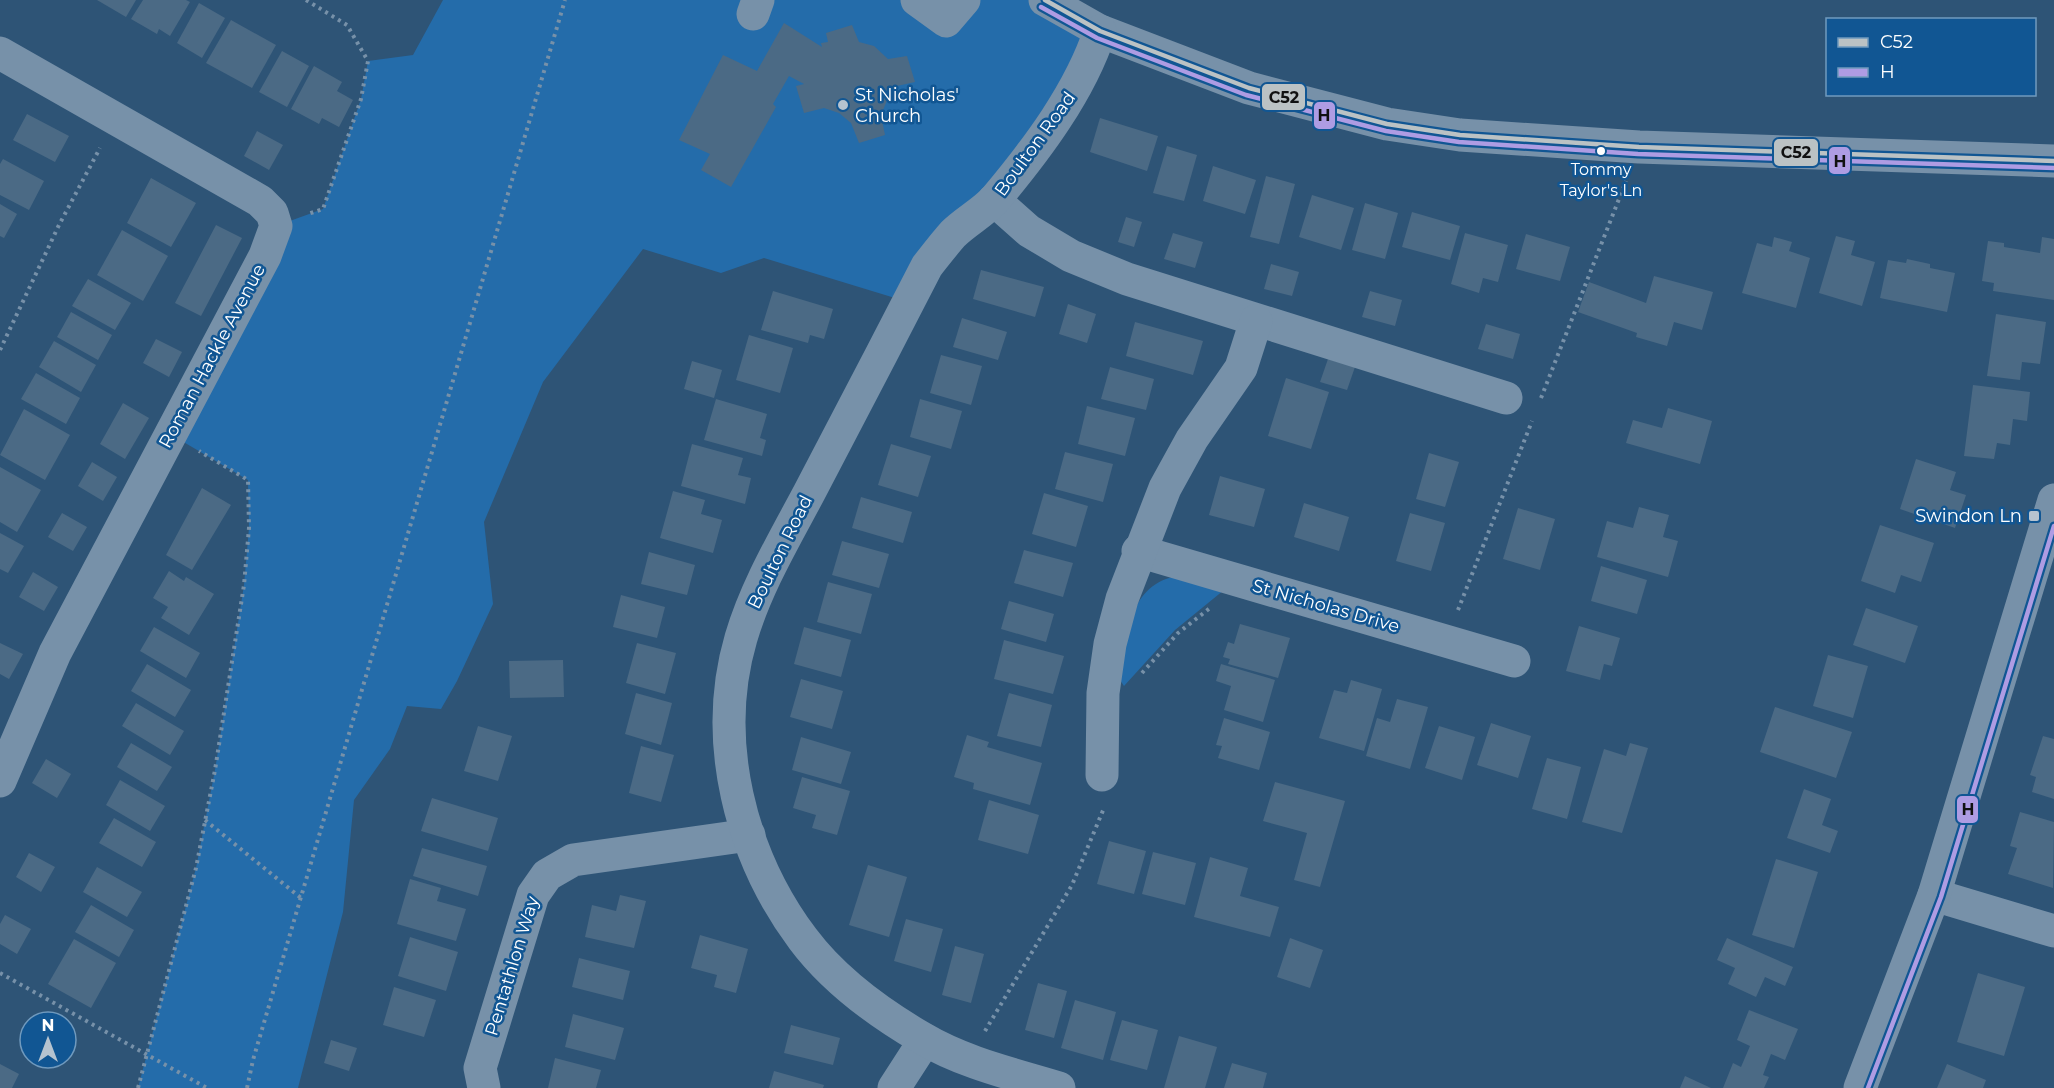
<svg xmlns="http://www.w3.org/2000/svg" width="2054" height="1088" viewBox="0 0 2054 1088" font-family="Montserrat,sans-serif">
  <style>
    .green { fill: #246caa }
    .building { fill: #4b6a85 }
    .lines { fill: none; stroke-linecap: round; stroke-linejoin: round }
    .path { stroke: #7791a9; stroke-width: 4; stroke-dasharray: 3 4.5; stroke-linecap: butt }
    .minor { stroke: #7791a9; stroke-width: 33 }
    .bus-1-casing { stroke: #115693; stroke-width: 9 }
    .bus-2-casing { stroke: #115693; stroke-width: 9 }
    .bus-1 { stroke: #bbc2c4; stroke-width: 4.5 }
    .bus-2 { stroke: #ae9ce3; stroke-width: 4.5 }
    .poi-dot { fill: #b6c3cf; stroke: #115693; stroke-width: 2 }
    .bus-dot { fill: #fff; stroke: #115693; stroke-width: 2 }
    .labels { text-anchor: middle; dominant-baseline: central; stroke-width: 5; stroke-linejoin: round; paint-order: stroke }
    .bus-label { font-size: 16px; fill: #fff; stroke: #115693 }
    .poi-label { font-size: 18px; fill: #fff; stroke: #115693; text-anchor: start }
    .street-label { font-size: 18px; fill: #fff; stroke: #115693 }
    .line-badge { stroke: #115693; stroke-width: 2 }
    .pale-badge-label { font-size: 16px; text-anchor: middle; font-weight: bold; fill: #111 }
  </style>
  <rect width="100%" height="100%" fill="#2e5476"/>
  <g class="green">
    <path d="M443,0H1056L1100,31L908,302L764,258L721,273L643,249L543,382L484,522L493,604L457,681L441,709L407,706L390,749L354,800L343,912L298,1088H138L196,868L215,770L244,585L249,528L248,480L170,434L276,226L323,209L361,99L368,61L413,55Z"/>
    <path d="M1173,577L1224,590L1175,630L1124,686L1116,674C1127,637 1129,587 1173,577Z"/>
  </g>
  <g class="building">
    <path d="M97,0H136L126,17Z"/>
    <path d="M143,0H186L190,2L170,36L159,29L157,34L131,19Z"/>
    <path d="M199,3L225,18L202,58L177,43Z"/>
    <path d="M231,20L276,45L252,88L206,63Z"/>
    <path d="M784,23L822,47L821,43L828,42L826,33L852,25L859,42L874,46L888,59L907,56L915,82L897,86L888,98L881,115L885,135L859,143L851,123L839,113L824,108L804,113L796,86L804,84L789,76L773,104L776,107L731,187L701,170L710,154L679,140L723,55L757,71Z"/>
    <path d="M282,51L309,66L287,107L259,92Z"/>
    <path d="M314,66L342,82L337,91L353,100L339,127L322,118L319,124L291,109Z"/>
    <path d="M27,114L69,136L55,162L13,140Z"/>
    <path d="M1100,118L1158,136L1147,171L1090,152Z"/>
    <path d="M257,131L283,145L269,170L244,156Z"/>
    <path d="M1167,146L1197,155L1184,201L1153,193Z"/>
    <path d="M3,159L44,181L29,210L0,195V164Z"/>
    <path d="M1213,166L1256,180L1245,214L1203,201Z"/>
    <path d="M1266,176L1295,184L1279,244L1250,237Z"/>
    <path d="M151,178L196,203L171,247L127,223Z"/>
    <path d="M1312,195L1354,208L1341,250L1299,237Z"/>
    <path d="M1365,203L1398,213L1385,259L1352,250Z"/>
    <path d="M0,204L17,214L4,238L0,236Z"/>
    <path d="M1412,212L1460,226L1450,260L1402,247Z"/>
    <path d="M1126,217L1142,222L1134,247L1118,242Z"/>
    <path d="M216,225L242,238L201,316L175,303Z"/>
    <path d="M122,230L168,256L143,301L97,275Z"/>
    <path d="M1173,233L1203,242L1195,268L1164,259Z"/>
    <path d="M1465,233L1508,245L1498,282L1483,278L1479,293L1451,284Z"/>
    <path d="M1526,234L1570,247L1560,281L1516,269Z"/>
    <path d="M1836,236L1855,241L1851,255L1875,262L1862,306L1819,293Z"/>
    <path d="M1774,237L1792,242L1789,251L1810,258L1796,308L1742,293L1757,243L1772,247Z"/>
    <path d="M2042,237L2054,239V300L1993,291L1994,283L1982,281L1988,241L2004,243V247L2040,253Z"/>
    <path d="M1907,259L1930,264V268L1955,273L1947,312L1880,298L1888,260L1906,263Z"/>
    <path d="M1271,264L1299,272L1292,296L1264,289Z"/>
    <path d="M981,270L1044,287L1035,317L973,299Z"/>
    <path d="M1654,276L1713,292L1702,330L1674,322L1667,346L1636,337L1637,333L1578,312L1589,282L1646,303Z"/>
    <path d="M88,279L131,303L115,330L72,306Z"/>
    <path d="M773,291L833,309L824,339L810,335L808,343L761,330Z"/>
    <path d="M1370,291L1402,300L1395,326L1362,317Z"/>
    <path d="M1068,304L1096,314L1087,343L1059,334Z"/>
    <path d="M71,312L112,335L98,360L57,337Z"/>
    <path d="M1996,314L2046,322L2040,364L2022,362L2020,380L1987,376Z"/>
    <path d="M962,318L1007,332L998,360L953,347Z"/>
    <path d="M1135,322L1203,341L1193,375L1126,356Z"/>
    <path d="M1486,324L1520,334L1513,359L1478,349Z"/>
    <path d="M749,335L793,348L780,393L736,380Z"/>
    <path d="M156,339L182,352L169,377L143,363Z"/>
    <path d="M54,341L96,365L81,392L39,367Z"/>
    <path d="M941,355L982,366L971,405L930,393Z"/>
    <path d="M1328,359L1355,367L1347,390L1320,382Z"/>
    <path d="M692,361L722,370L714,398L684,389Z"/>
    <path d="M1110,367L1154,379L1146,410L1101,399Z"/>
    <path d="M36,373L80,398L66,424L21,399Z"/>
    <path d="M1286,378L1329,392L1311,449L1268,436Z"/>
    <path d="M1973,385L2030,392L2027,421L2013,419L2010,445L1997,443L1994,459L1964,456Z"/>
    <path d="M716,399L767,414L760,438L766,440L762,456L704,440Z"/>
    <path d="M920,399L962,411L951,449L910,437Z"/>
    <path d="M123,403L149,418L125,459L100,444Z"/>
    <path d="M1087,406L1135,418L1125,456L1078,444Z"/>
    <path d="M1668,408L1712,421L1700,464L1626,443L1633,420L1662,428Z"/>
    <path d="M24,409L70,435L45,480L0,455Z"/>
    <path d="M692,444L743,458L738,475L751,478L745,504L681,486Z"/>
    <path d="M891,444L931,456L918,497L878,485Z"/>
    <path d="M1065,452L1113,464L1103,502L1055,489Z"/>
    <path d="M1429,453L1459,462L1445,507L1416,499Z"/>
    <path d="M1916,459L1956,472L1950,490L1966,495L1955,528L1900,509Z"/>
    <path d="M92,462L117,477L103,501L78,486Z"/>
    <path d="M0,467L41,490L17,532L0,522Z"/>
    <path d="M1220,476L1265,489L1254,527L1209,515Z"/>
    <path d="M202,488L231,505L192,570L166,555Z"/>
    <path d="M673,491L705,500L701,514L722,520L713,553L660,538Z"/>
    <path d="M1044,493L1088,506L1076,547L1032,534Z"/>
    <path d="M861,497L912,512L903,543L852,528Z"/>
    <path d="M1304,503L1349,517L1339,551L1294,537Z"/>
    <path d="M1639,507L1669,515L1663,537L1678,541L1668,577L1597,557L1607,521L1633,528Z"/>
    <path d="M1518,508L1555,519L1540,570L1503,559Z"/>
    <path d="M62,513L87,527L73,551L48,537Z"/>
    <path d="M1410,513L1445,523L1431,571L1396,561Z"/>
    <path d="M1880,525L1934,543L1921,582L1901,575L1895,593L1861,581Z"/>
    <path d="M0,533L24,546L8,573L0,569Z"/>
    <path d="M842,541L889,554L879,588L832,575Z"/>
    <path d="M1024,550L1073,563L1063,597L1014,583Z"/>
    <path d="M649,552L695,565L687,595L641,584Z"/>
    <path d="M1601,566L1647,580L1637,614L1591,601Z"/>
    <path d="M169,571L184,581L186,577L214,594L189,635L161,618L168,607L153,598Z"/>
    <path d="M33,572L58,587L44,611L19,597Z"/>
    <path d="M828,582L872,594L861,634L817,622Z"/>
    <path d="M621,595L665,607L657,638L613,627Z"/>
    <path d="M1009,601L1054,614L1046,642L1001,629Z"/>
    <path d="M1866,608L1918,626L1905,663L1853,645Z"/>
    <path d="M1240,624L1290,638L1278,678L1228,664L1230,659L1223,657L1228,642L1234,644Z"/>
    <path d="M1579,626L1620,638L1612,666L1604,664L1600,680L1566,671Z"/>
    <path d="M154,627L200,653L186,678L140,651Z"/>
    <path d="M804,627L851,640L841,677L794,664Z"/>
    <path d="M1004,640L1064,656L1053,694L994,679Z"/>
    <path d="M0,643L23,654L9,679L0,674Z"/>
    <path d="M637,643L676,653L665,694L626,683Z"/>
    <path d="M1828,655L1868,666L1853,718L1813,706Z"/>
    <path d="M563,660L564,697L510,698L509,661Z"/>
    <path d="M147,664L191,690L175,717L131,691Z"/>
    <path d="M1221,664L1275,680L1263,722L1224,710L1231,686L1216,681Z"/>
    <path d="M801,679L843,691L832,729L790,717Z"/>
    <path d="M1351,680L1382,689L1364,751L1319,738L1334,690L1347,693Z"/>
    <path d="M636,693L672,703L661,745L625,734Z"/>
    <path d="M1009,693L1052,705L1041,747L997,736Z"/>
    <path d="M1397,699L1428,707L1410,769L1366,756L1377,718L1390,722Z"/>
    <path d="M136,703L184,731L170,755L122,726Z"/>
    <path d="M1775,707L1852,732L1836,778L1760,752Z"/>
    <path d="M1224,718L1270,732L1259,770L1218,758L1222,746L1216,745Z"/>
    <path d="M1491,723L1531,736L1518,778L1477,765Z"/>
    <path d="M478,726L512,736L498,781L464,771Z"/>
    <path d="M1439,726L1475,737L1462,780L1425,768Z"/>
    <path d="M967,735L989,742L987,747L1042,763L1030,805L973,789L974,783L954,777Z"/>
    <path d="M2043,736L2054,739V799L2032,792L2036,777L2030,775Z"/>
    <path d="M801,737L851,752L841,784L792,770Z"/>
    <path d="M131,743L172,767L157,791L117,767Z"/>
    <path d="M1630,743L1648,748L1622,833L1582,822L1604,749L1626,756Z"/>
    <path d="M641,746L674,755L661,802L629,793Z"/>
    <path d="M1547,758L1581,767L1567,819L1532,809Z"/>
    <path d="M46,759L71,774L57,798L32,783Z"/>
    <path d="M802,777L850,791L837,835L812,828L816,815L793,808Z"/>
    <path d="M120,780L165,806L150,831L106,805Z"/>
    <path d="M1275,782L1345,801L1320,887L1294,880L1307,833L1263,821Z"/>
    <path d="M1804,789L1831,799L1822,825L1838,831L1830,853L1787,838Z"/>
    <path d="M432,798L498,818L488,851L421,831Z"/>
    <path d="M989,800L1039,815L1028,854L978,840Z"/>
    <path d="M2020,812L2054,822L2053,888L2008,874L2017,848L2010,846Z"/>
    <path d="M114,818L156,842L142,867L99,843Z"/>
    <path d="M1109,841L1146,851L1134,894L1097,884Z"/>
    <path d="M422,848L487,866L478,896L413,876Z"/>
    <path d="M1153,852L1196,863L1185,905L1142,894Z"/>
    <path d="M29,853L55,867L41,892L16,877Z"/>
    <path d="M1210,857L1248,868L1240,896L1279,907L1270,937L1194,917Z"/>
    <path d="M1776,859L1818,872L1794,948L1752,935Z"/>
    <path d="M868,865L907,877L889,937L849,925Z"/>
    <path d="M97,867L142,892L127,917L83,892Z"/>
    <path d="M410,879L441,888L437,901L466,909L456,941L397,924Z"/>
    <path d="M620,895L646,901L634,948L585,937L592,905L616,911Z"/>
    <path d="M91,905L134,930L119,957L75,932Z"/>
    <path d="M5,915L31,929L17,954L0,944V924Z"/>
    <path d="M906,919L943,929L931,972L894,961Z"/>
    <path d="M700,935L748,949L736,993L714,987L717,975L691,968Z"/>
    <path d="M410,937L458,952L446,991L398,976Z"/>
    <path d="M1290,938L1323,950L1310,988L1277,977Z"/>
    <path d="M1727,938L1793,967L1785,986L1765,977L1756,997L1728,984L1735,968L1717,960Z"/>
    <path d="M74,939L116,963L91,1008L48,984Z"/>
    <path d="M955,946L984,954L971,1003L942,995Z"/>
    <path d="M579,958L630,971L623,1000L572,987Z"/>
    <path d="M1978,973L2025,987L2004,1056L1957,1042Z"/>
    <path d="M1038,983L1067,991L1054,1038L1025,1030Z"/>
    <path d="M394,987L436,1000L424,1037L383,1025Z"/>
    <path d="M1075,1000L1116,1012L1103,1060L1061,1048Z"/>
    <path d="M1749,1010L1798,1029L1785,1060L1771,1054L1763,1075L1769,1077L1764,1088H1723L1733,1063L1741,1067L1750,1046L1737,1040Z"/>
    <path d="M573,1014L624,1028L615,1060L565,1047Z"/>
    <path d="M1122,1020L1158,1030L1147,1070L1110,1060Z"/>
    <path d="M791,1025L840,1038L833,1065L784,1053Z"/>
    <path d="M1179,1036L1217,1047L1205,1088H1164Z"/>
    <path d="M331,1040L357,1048L349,1071L324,1063Z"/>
    <path d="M555,1058L601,1070L596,1088H548Z"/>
    <path d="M1232,1063L1267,1073L1263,1088H1224Z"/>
    <path d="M0,1064L19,1074L12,1088H0Z"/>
    <path d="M1947,1064L1986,1080L1983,1088H1937Z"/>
    <path d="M774,1071L824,1085L823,1088H769Z"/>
    <path d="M1685,1076L1711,1088H1680Z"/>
  </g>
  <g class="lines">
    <g class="path">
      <path d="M306,0L347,25L368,61L361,99L323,209L308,214"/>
      <path d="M0,350L59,225L100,148"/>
      <path d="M1541,398L1626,181"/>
      <path d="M1458,610L1532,421"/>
      <path d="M1142,673L1178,633L1210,608"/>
      <path d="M205,820L301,898"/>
      <path d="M0,973L207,1088"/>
      <path d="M985,1031L1072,885L1104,808"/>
      <path d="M138,1088L196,868L215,770L244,585L249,528L248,480L199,451"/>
      <path d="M247,1088L253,1060L565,0"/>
    </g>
    <g class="minor">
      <path d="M917,0L946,21L964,0"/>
      <path d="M1045,0L1100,31L1249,88L1387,124L1460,135L1639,147L2054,161"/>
      <path d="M753,14L758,0"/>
      <path d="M0,53L260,201L272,213L276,226L265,256L55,653L0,781"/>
      <path d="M994,200L1029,231L1071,256L1127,279L1506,398"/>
      <path d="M1138,551L1514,661"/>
      <path d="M1102,775L1103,693L1110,644L1122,599L1165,488L1192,439L1241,368L1256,321"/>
      <path d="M1934,895L2054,931"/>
      <path d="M484,1088L480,1068L533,895L547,875L573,860L749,835"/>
      <path d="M894,1088L925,1040"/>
      <path d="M1059,1088C1013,1074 964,1063 922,1038C879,1013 833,979 803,939C740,855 711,740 741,638C756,587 784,540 809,493C849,417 888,342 927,266C935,256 944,244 953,234C966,221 984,212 996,198C1037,149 1080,92 1100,31"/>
      <path d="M1860,1088L1934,895L2054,500"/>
    </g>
    <defs>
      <path id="bus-1" d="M1045,0L1100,31L1249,88L1387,124L1460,135L1639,147L2054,161"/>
      <g id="bus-2">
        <path d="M1041,7L1097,38L1246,95L1386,131L1459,142L1638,154L2054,168"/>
        <path d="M1868,1088L1941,897L2054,526"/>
      </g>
    </defs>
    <use href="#bus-1" class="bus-1-casing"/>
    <use href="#bus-2" class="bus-2-casing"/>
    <use href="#bus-1" class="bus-1"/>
    <use href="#bus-2" class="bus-2"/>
  </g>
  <g class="poi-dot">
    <circle cx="843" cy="105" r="6"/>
    <rect x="2028" y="510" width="12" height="12" rx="3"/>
  </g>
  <circle class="bus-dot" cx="1601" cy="151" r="5"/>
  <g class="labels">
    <g class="bus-label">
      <text x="1601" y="169">Tommy<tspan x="1601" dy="21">Taylor's Ln</tspan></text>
    </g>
    <g class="poi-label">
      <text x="855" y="95">St Nicholas'<tspan x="855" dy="21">Church</tspan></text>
      <text x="2022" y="516" text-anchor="end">Swindon Ln</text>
    </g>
    <g class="street-label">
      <text transform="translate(1035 144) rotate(-54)">Boulton Road</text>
      <text transform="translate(212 356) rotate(-62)">Roman Hackle Avenue</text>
      <text transform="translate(780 552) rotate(-64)">Boulton Road</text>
      <text transform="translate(1326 606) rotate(16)">St Nicholas Drive</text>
      <text transform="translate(512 966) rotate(-73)">Pentathlon Way</text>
    </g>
  </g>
  <g class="line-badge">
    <rect x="1261" y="83" width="45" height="28" rx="6" fill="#bbc2c4"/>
    <rect x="1313" y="101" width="23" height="29" rx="6" fill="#ae9ce3"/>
    <rect x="1773" y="138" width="46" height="29" rx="6" fill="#bbc2c4"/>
    <rect x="1828" y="146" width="23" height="29" rx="6" fill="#ae9ce3"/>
    <rect x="1956" y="795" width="23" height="29" rx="6" fill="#ae9ce3"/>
  </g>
  <g class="pale-badge-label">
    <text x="1284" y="103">C52</text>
    <text x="1324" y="121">H</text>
    <text x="1796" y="158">C52</text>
    <text x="1840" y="167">H</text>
    <text x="1968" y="815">H</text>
  </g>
  <rect x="1826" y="18" width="210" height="78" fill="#115693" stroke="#709abe" stroke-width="1.5"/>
  <rect x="1838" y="38" width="30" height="9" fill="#bbc2c4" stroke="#709abe" stroke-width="1.5"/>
  <text x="1880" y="48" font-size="18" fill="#ffffff">C52</text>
  <rect x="1838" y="68" width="30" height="9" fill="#ae9ce3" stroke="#709abe" stroke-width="1.5"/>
  <text x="1880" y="78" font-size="18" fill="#ffffff">H</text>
  <g transform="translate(48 1040)"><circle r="28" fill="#115693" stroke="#709abe" stroke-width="1.5"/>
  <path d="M0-4.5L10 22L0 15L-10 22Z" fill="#b6c3cf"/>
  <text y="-9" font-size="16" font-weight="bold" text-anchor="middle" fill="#ffffff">N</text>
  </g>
</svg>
